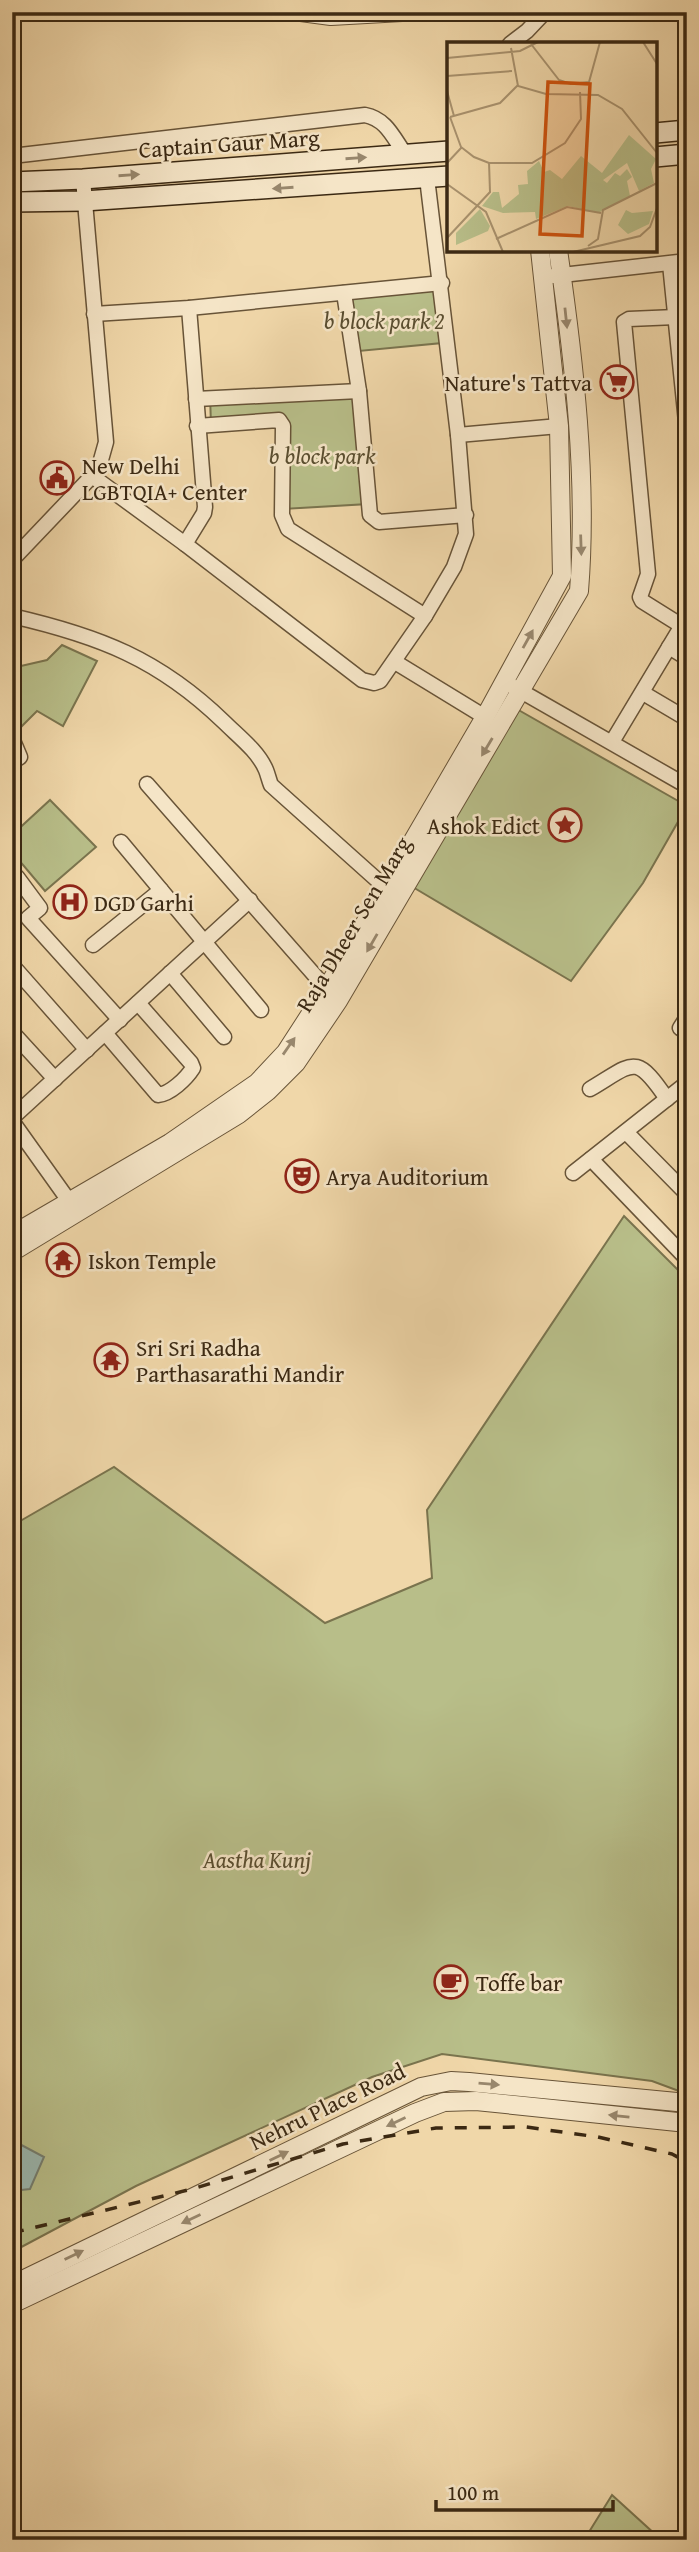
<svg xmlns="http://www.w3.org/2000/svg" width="699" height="2552" viewBox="0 0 699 2552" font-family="'Gentium Book Plus',serif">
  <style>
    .green { fill: #b8be89; stroke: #7a744e; stroke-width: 2 }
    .water { fill: #9bb8b0; stroke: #757f71; stroke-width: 2 }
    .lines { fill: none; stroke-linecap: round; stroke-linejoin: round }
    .minor-casing { stroke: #685438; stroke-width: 17 }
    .tertiary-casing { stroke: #685438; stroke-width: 20 }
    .secondary-casing { stroke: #3b2913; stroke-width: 22 }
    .minor { stroke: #f5e5c7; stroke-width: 14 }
    .tertiary { stroke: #f5e5c7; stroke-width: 18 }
    .secondary { stroke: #f5e5c7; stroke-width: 19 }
    .rail { stroke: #3b2913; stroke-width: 3.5; stroke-dasharray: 12 12; stroke-linecap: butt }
    .oneway { fill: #98876d }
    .labels { text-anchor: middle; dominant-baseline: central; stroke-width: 5; stroke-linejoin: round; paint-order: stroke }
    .street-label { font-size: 23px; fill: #3b2913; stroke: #f5e5c7 }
    .park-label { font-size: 23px; font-style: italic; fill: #5a4e30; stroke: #f5e5c7 }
    .poi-label { font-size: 23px; fill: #3b2913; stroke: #f5e5c7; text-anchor: start }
    .inset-road { fill: none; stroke: #a8916d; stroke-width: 2 }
    .view { fill: #ce520d; fill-opacity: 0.15; stroke: #ce520d; stroke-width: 3.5 }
    .inset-edge { fill: none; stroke: #3b2913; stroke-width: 3.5 }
  </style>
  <rect width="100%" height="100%" fill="#f0d7a9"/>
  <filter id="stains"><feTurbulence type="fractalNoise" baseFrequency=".00286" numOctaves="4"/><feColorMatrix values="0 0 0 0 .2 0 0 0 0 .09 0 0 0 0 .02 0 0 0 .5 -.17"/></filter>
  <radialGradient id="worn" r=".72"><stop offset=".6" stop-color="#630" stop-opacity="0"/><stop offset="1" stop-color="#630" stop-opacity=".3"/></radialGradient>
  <g class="green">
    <path d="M687,266V351L680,352L677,268Z"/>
    <path d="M437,287L442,343L359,351L351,295Z"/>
    <path d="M355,386L368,504L283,509L279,421L211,425L210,395Z"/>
    <path d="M62,645L97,661L63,726L37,711L12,736V668L47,660Z"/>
    <path d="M515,708L687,806L643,883L571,981L411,886Z"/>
    <path d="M50,800L96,847L45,891L12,852V835Z"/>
    <path d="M624,1216L687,1279V2094L652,2081L442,2054L372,2077L136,2186L12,2252V1519L15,1524L114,1467L325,1623L432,1578L427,1510Z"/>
    <path d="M612,2495L657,2536L646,2540H584Z"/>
  </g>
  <path class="water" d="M12,2140L44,2157L30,2189L12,2191Z"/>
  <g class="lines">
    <defs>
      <g id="minor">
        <path d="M510,44L527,31L545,12"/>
        <path d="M12,156L365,115C386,119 393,137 405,154"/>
        <path d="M670,264L687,432"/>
        <path d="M553,276L687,261"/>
        <path d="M344,293L359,391L370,515L379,522L466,515"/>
        <path d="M94,314L189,308L442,283"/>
        <path d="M676,317L629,319L624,322L648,574L640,597L642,601L682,626"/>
        <path d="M196,399L359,391"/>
        <path d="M197,426L279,420L283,426L282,515L288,529L425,616"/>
        <path d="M458,435L559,426"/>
        <path d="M92,476L185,544L362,680L374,683L380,681L425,616L454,567L466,534L458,435L427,178"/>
        <path d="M185,544L204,513L205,507L189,308"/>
        <path d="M12,560L92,476L99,467L106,442L83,179"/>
        <path d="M12,616C99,636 159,659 224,722C238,736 258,751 266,770C268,775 269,780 271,785L386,888"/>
        <path d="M669,647L687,658"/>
        <path d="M395,662L485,717"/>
        <path d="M512,686L687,786"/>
        <path d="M643,693L687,719"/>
        <path d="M12,738L20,757L12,762"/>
        <path d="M612,742L687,617"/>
        <path d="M147,784L332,995"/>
        <path d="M121,842L261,1010"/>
        <path d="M17,877L40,908L28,918L120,1020"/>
        <path d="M93,945L161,890"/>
        <path d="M12,965L87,1050"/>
        <path d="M170,973L224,1037"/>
        <path d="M687,1017L680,1028L687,1032"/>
        <path d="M12,1032L55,1079"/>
        <path d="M105,1033L158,1095C170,1094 186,1079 193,1068L191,1063L138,1003"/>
        <path d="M590,1089C634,1063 635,1052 667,1099"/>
        <path d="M12,1118L250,900"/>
        <path d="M12,1121L74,1208"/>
        <path d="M626,1132L687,1194"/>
        <path d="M591,1159L687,1259"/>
        <path d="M573,1173L687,1083"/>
      </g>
      <g id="tertiary">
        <path d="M301,12L331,16L402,12"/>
        <path d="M12,1235L170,1143L257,1083L286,1052L326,990L485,717L562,576L559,426L540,250"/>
        <path d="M12,1252L239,1114L268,1091L296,1063L338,1001L579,591C588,481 574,360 558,250"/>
        <path d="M12,2285L421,2087L451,2081L469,2082L687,2103"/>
        <path d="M12,2304L415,2113L444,2102L476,2101L687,2123"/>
      </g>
      <g id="secondary">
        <path d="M655,133L687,130"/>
        <path d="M655,157L687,154"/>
        <path d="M12,182L83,179L449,151"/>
        <path d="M12,202L84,201L449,176"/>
      </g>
    </defs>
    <use href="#minor" class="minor-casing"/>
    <use href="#tertiary" class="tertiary-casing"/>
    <use href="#secondary" class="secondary-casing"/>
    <use href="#minor" class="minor"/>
    <use href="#tertiary" class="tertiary"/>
    <use href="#secondary" class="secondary"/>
    <path class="rail" d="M12,2233L192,2189L343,2144L436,2128L526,2127L598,2137L672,2154L687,2162"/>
  </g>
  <defs><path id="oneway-solid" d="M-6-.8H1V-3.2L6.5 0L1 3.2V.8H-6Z" transform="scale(1.75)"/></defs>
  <g class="oneway">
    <use href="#oneway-solid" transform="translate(356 158) rotate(-4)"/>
    <use href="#oneway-solid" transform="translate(129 175) rotate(-4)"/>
    <use href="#oneway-solid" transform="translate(283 188) rotate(176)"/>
    <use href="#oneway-solid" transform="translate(566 318) rotate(84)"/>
    <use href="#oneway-solid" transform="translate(581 545) rotate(88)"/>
    <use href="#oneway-solid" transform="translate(528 639) rotate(-61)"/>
    <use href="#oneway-solid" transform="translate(487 747) rotate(121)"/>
    <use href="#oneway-solid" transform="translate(372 943) rotate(120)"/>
    <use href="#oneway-solid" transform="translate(289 1046) rotate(-55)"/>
    <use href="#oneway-solid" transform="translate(489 2084) rotate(5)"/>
    <use href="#oneway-solid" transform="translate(619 2116) rotate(-174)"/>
    <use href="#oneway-solid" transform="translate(396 2122) rotate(155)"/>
    <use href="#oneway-solid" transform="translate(279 2156) rotate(-26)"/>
    <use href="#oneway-solid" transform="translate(191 2219) rotate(155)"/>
    <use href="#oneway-solid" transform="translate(74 2255) rotate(-26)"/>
  </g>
  <defs>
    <symbol id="supermarket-ring" viewBox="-11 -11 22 22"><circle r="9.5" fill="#f5e5c7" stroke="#8f2418" stroke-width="1.5"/><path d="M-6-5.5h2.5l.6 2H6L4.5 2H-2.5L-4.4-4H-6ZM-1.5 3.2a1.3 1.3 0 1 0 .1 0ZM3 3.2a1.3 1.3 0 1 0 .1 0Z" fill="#8f2418"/></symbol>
    <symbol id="civic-ring" viewBox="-11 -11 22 22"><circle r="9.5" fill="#f5e5c7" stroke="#8f2418" stroke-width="1.5"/><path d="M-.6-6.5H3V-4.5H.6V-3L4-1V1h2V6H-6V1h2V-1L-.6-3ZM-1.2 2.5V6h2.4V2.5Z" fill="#8f2418"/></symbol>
    <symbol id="sight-ring" viewBox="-11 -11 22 22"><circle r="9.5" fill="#f5e5c7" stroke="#8f2418" stroke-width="1.5"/><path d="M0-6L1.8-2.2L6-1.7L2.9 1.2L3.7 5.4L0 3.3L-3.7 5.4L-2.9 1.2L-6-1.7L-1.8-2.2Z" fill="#8f2418"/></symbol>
    <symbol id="hospital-ring" viewBox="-11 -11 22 22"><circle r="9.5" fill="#f5e5c7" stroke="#8f2418" stroke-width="1.5"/><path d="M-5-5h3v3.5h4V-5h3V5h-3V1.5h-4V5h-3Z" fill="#8f2418"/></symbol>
    <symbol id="theatre-ring" viewBox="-11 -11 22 22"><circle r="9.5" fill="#f5e5c7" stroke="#8f2418" stroke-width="1.5"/><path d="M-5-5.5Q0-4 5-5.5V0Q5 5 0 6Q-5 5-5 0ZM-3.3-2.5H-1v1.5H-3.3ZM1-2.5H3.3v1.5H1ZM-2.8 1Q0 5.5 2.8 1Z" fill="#8f2418"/></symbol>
    <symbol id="temple-ring" viewBox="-11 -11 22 22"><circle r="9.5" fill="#f5e5c7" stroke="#8f2418" stroke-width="1.5"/><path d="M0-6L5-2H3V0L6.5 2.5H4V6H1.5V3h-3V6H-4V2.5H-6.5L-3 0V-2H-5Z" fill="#8f2418"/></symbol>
    <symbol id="cafe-ring" viewBox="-11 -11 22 22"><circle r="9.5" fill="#f5e5c7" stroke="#8f2418" stroke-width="1.5"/><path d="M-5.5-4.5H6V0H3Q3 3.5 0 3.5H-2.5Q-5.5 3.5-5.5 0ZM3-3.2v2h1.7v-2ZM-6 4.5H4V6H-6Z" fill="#8f2418"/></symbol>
  </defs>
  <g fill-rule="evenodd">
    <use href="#supermarket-ring" x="598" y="363" width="38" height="38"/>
    <use href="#civic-ring" x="38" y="459" width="38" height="38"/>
    <use href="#sight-ring" x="546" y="806" width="38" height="38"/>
    <use href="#hospital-ring" x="51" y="883" width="38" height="38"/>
    <use href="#theatre-ring" x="283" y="1157" width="38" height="38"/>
    <use href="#temple-ring" x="44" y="1241" width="38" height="38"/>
    <use href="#temple-ring" x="92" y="1341" width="38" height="38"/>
    <use href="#cafe-ring" x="432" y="1963" width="38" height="38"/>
  </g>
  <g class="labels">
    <g class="street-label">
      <text transform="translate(229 143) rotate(-4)">Captain Gaur Marg</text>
      <text transform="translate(353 924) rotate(-59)">Raja Dheer Sen Marg</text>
      <text transform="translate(327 2106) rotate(-26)">Nehru Place Road</text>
    </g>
    <g class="park-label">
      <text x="384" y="320">b block park 2</text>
      <text x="322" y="455">b block park</text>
      <text x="257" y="1859">Aastha Kunj</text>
    </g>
    <g class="poi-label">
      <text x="592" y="382" text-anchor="end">Nature's Tattva</text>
      <text x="82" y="465">New Delhi<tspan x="82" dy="26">LGBTQIA+ Center</tspan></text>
      <text x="540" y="825" text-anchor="end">Ashok Edict</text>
      <text x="94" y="902">DGD Garhi</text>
      <text x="326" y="1176">Arya Auditorium</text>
      <text x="88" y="1260">Iskon Temple</text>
      <text x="136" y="1347">Sri Sri Radha<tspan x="136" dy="26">Parthasarathi Mandir</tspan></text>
      <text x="476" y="1982">Toffe bar</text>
    </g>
  </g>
  <g transform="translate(447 42)">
    <rect width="210" height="210" fill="#f0d7a9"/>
    <path d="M182,93L209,117L204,127L207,141L192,149L180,121L156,138L160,141L168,131L173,134L180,127L185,135L180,139L183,154L151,171L121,164L89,177L88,170L56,171L35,164L46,150H52L55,166L72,152L71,143L81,142L80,129L92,119L97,130L103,128L115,137L134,114L155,131ZM33,167L43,184L41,189L9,203V191ZM179,168L185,171L206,169L202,182L181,192L171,183Z" fill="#b8be89"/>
    <path class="inset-road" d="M196,0L210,22M84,2L112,38L124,42L142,40L153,0M64,6L71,44L99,52L151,53L175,67L210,111M0,16L73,9L91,0M0,34L65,29M0,49L7,74M3,75L14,105L27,115L42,121H85L118,101L134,77L133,50M3,75L53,61L71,43M0,121L15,105M0,142L39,170L56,210M0,196L43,150L42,120M49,197L120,165L154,171M141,204L151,197L156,168L210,141M126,210L193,194L203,185L210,166"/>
    <path class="view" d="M101,40L143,42L135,194L93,192Z"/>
    <rect width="210" height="210" class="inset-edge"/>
  </g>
  <rect width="699" height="2552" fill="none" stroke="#f0d7a9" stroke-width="42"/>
  <rect x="14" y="14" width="671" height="2524" fill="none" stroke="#3b2913" stroke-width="3.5"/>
  <rect x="21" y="21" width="657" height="2510" fill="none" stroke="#3b2913" stroke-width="2"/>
  <path d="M436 2500v10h177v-10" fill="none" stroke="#3b2913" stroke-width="3.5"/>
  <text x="447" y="2500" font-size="21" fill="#3b2913" stroke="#f5e5c7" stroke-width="5" paint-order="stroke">100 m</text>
  <rect width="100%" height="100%" filter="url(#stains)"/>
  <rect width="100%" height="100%" fill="url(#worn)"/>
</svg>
